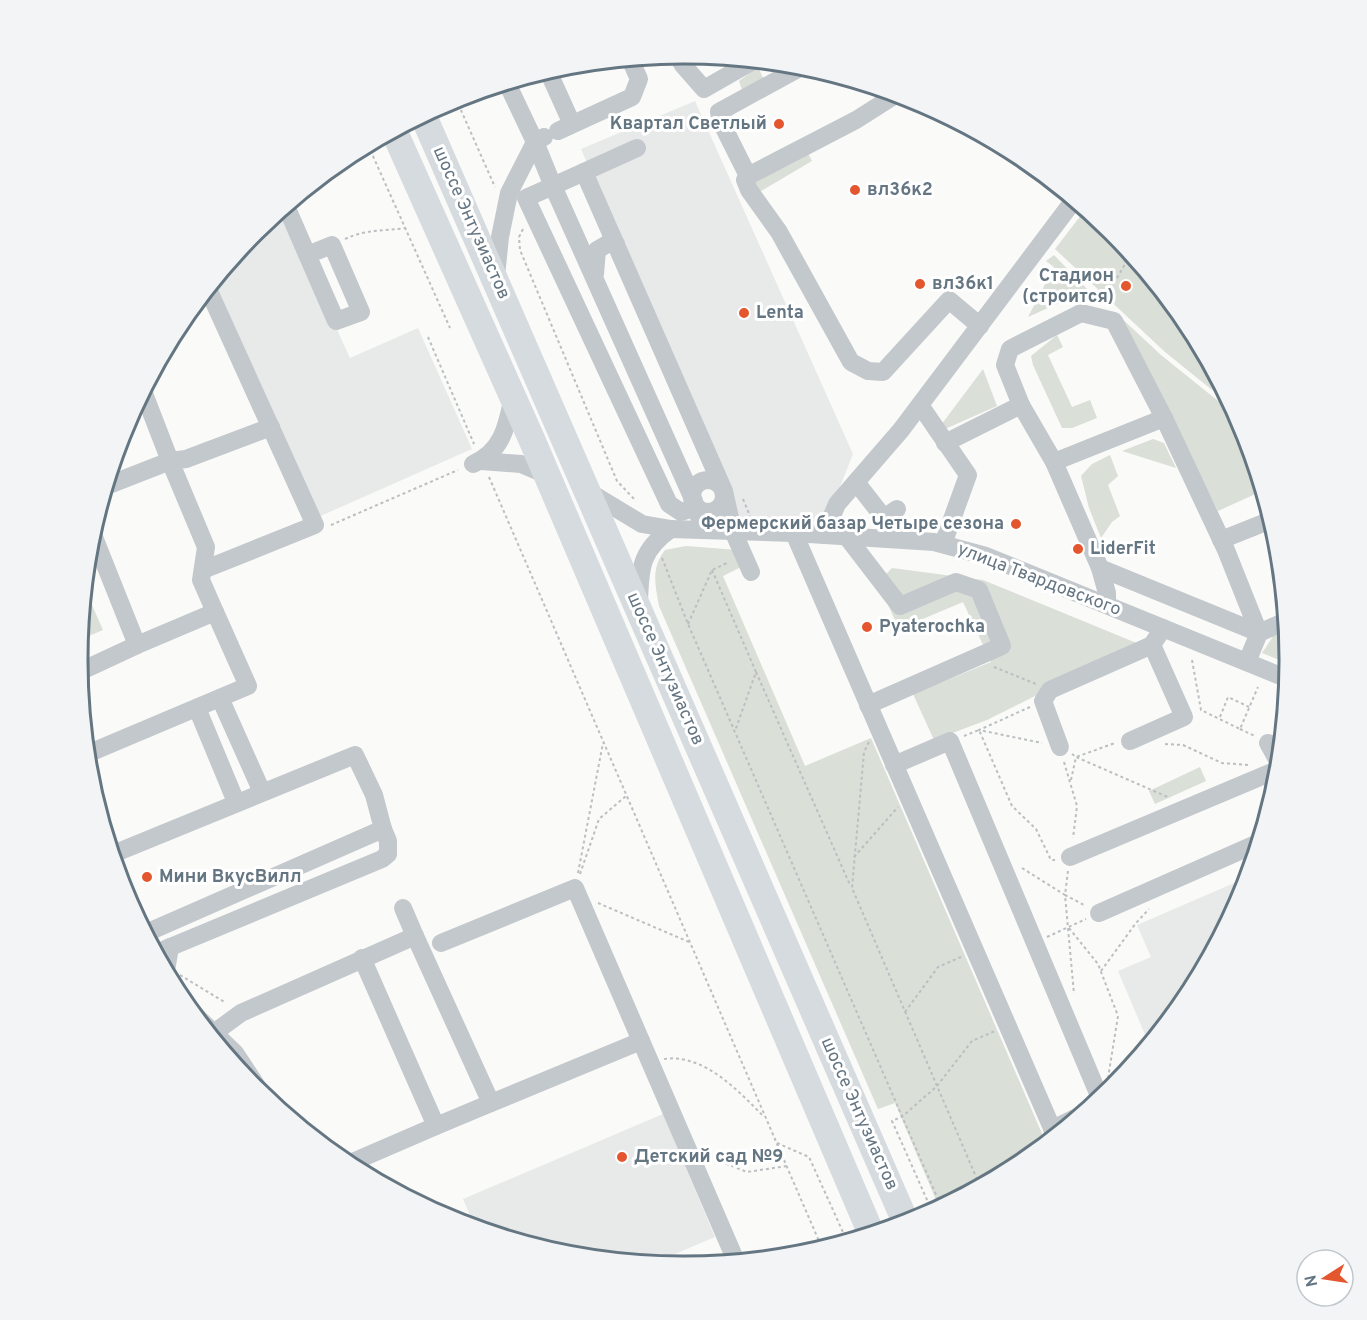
<svg xmlns="http://www.w3.org/2000/svg" width="1367" height="1320" viewBox="0 0 1367 1320" font-family="Overpass,sans-serif">
  <style>
    .built { fill: #e8e9e9 }
    .green { fill: #dadfd7 }
    .lines { fill: none; stroke-linecap: round; stroke-linejoin: round }
    .path { stroke: #bbbfc2; stroke-width: 2; stroke-dasharray: 3 3; stroke-linecap: butt }
    .minor { stroke: #c3c8cc; stroke-width: 18 }
    .highway { stroke: #d6dbdf; stroke-width: 27 }
    .poi-dot { fill: #e4572e; stroke: #fff; stroke-width: 2 }
    .labels { text-anchor: middle; dominant-baseline: central; stroke-width: 6; stroke-linejoin: round; paint-order: stroke }
    .poi-label { font-size: 18px; font-weight: bold; fill: #657683; stroke: #fff; text-anchor: start }
    .street-label { font-size: 18px; fill: #657683; stroke: #fff }
    .rim { fill: none; stroke: #657683; stroke-width: 3 }
  </style>
  <rect width="100%" height="100%" fill="#fafaf8"/>
  <g class="built">
    <path d="M695,101L853,454L824,527L744,529L581,149Z"/>
    <path d="M282,209L350,358L418,328L472,449L316,518L211,285L255,231Z"/>
    <path d="M1248,877L1243,892L1187,997L1149,1044L1118,971L1151,957L1137,925Z"/>
    <path d="M663,1114L715,1237L654,1263L565,1254L475,1227L463,1199Z"/>
  </g>
  <g class="green">
    <path d="M758,67L764,80L742,90L739,81Z"/>
    <path d="M806,149L812,161L756,194L751,180Z"/>
    <path d="M1085,210L1112,232L1188,324L1232,406L1165,352L1055,249Z"/>
    <path d="M1054,255L1088,290L1028,317L1054,267L1046,261Z"/>
    <path d="M1118,315L1161,355L1238,417L1262,491L1218,511Z"/>
    <path d="M1057,335L1063,347L1048,355L1072,407L1090,400L1097,418L1072,428H1062L1033,365L1031,356Z"/>
    <path d="M983,369L997,406L945,429L941,425Z"/>
    <path d="M1153,439L1164,443L1176,468L1122,451Z"/>
    <path d="M1110,455L1118,476L1108,485L1120,516L1112,522L1101,538L1089,508L1081,476L1092,464Z"/>
    <path d="M686,546L738,550L745,565L723,576L805,766L871,738L1046,1143L1020,1164L939,1207L895,1103L878,1109L659,606C655,584 651,568 665,550Z"/>
    <path d="M892,568L983,580L1139,644L987,720L934,740L913,694L991,662L963,602L899,629L876,578L883,577Z"/>
    <path d="M92,605L103,630L79,640L83,609Z"/>
    <path d="M1276,632L1283,638L1287,637L1289,664L1262,653Z"/>
    <path d="M1200,767L1206,781L1155,804L1149,791Z"/>
  </g>
  <g class="lines">
    <g class="path">
      <path d="M456,99L495,187"/>
      <path d="M368,145L450,328"/>
      <path d="M523,229L519,237L520,250L617,481L636,501"/>
      <path d="M345,239C366,229 384,231 406,228"/>
      <path d="M1117,278L1124,266L1127,249"/>
      <path d="M428,337L474,444"/>
      <path d="M489,477L822,1248"/>
      <path d="M743,499L750,516"/>
      <path d="M331,525L458,470"/>
      <path d="M662,558L688,624L941,1206"/>
      <path d="M712,570L756,672L735,731"/>
      <path d="M688,624L712,570L729,562"/>
      <path d="M1192,660L1201,710L1240,729L1258,687"/>
      <path d="M994,667L1036,684"/>
      <path d="M756,672L850,885"/>
      <path d="M1030,707L979,730L1042,743"/>
      <path d="M1220,717L1228,697L1249,707"/>
      <path d="M1240,729L1255,736"/>
      <path d="M964,736L979,730L1012,806L1036,829L1051,860H1055"/>
      <path d="M869,742L864,752L852,888L980,1186"/>
      <path d="M1165,744L1183,745L1222,763L1248,765"/>
      <path d="M1072,754L1076,757L1115,743"/>
      <path d="M1064,762L1077,806L1073,838"/>
      <path d="M1071,780L1076,757L1170,798"/>
      <path d="M854,857L898,807"/>
      <path d="M1022,868L1065,895L1074,994"/>
      <path d="M1068,871L1065,895L1086,906"/>
      <path d="M578,873L603,743"/>
      <path d="M580,874L599,819L626,796"/>
      <path d="M598,903L689,942"/>
      <path d="M1069,928L1098,964L1118,1016L1108,1078"/>
      <path d="M1047,937L1086,919"/>
      <path d="M1101,971L1136,923L1149,909"/>
      <path d="M180,975L226,1003"/>
      <path d="M905,1012L938,967L961,957"/>
      <path d="M664,1059C703,1053 739,1091 764,1117"/>
      <path d="M777,1143L809,1157L847,1241"/>
      <path d="M709,1157L747,1172L787,1166"/>
      <path d="M932,1211L892,1121L903,1116L937,1086L972,1041L995,1031"/>
    </g>
    <g class="minor">
      <path d="M677,55L683,65L704,89L753,61"/>
      <path d="M803,66L719,112L721,122L748,176L856,120L897,94"/>
      <path d="M548,71L572,124"/>
      <path d="M558,131L632,97L639,79L630,59"/>
      <path d="M544,137L535,142L553,186L526,198L669,504L681,512L697,507L702,530"/>
      <path d="M584,172L637,148"/>
      <path d="M748,176L745,180L749,190L779,232L851,362L868,371L883,372L949,300L980,326"/>
      <path d="M286,206L336,321L361,312L332,245L307,255"/>
      <path d="M595,274L597,250L609,243L616,244"/>
      <path d="M496,276L500,237L509,193L535,142L507,83"/>
      <path d="M920,405L968,475L943,544"/>
      <path d="M945,443L1021,405"/>
      <path d="M481,461L521,464L547,475"/>
      <path d="M1054,462L1164,418L1226,550L1259,633"/>
      <path d="M473,464C503,451 507,425 513,397"/>
      <circle cx="708" cy="496" r="16"/>
      <path d="M856,482L884,518L897,509"/>
      <path d="M106,486L170,461L143,391"/>
      <path d="M589,492L642,524L671,529L794,533L934,542L986,556L1288,679"/>
      <path d="M694,501L553,186L584,172L724,491L733,531L751,572"/>
      <path d="M794,533L1055,1135"/>
      <path d="M824,535L837,504L901,430L1074,200"/>
      <path d="M847,537L900,606L956,582L979,590L1002,646L868,705"/>
      <path d="M1221,540L1271,520"/>
      <path d="M1100,568L1054,462L1021,405L1005,365L1010,349L1081,313L1114,321L1164,418"/>
      <path d="M203,570L315,525L208,289"/>
      <path d="M639,602C640,567 641,550 671,529"/>
      <path d="M1107,605V593L1100,568L1259,633"/>
      <path d="M215,612L201,580L206,547L170,461L186,459L271,427"/>
      <path d="M1247,662L1259,633L1286,621"/>
      <path d="M79,672L137,645L92,532"/>
      <path d="M220,698L262,792"/>
      <path d="M197,708L236,802"/>
      <path d="M1130,741L1184,717L1152,645"/>
      <path d="M1268,743L1279,763"/>
      <path d="M1060,747L1043,701L1050,690L1152,645L1163,628"/>
      <path d="M87,754L248,686L215,612L137,645"/>
      <path d="M894,765L950,741L1100,1098"/>
      <path d="M110,847L113,854L355,755L374,795L383,829L146,933"/>
      <path d="M1070,857L1279,769"/>
      <path d="M403,908L415,936"/>
      <path d="M1099,913L1258,843"/>
      <path d="M441,943L575,888L736,1261"/>
      <path d="M156,953L382,859L388,854V841L383,829"/>
      <path d="M166,971L170,947"/>
      <path d="M195,1015L235,1053L262,1094"/>
      <path d="M211,1035L241,1013L415,936L491,1103L641,1041"/>
      <path d="M436,1126L491,1103"/>
      <path d="M1052,1129L1077,1117"/>
      <path d="M348,1164L436,1126L362,958"/>
    </g>
    <g class="highway">
      <path d="M423,115L906,1223"/>
      <path d="M394,131L532,440L871,1233"/>
    </g>
  </g>
  <g class="poi-dot">
    <circle cx="779" cy="124" r="6"/>
    <circle cx="855" cy="190" r="6"/>
    <circle cx="920" cy="284" r="6"/>
    <circle cx="1126" cy="286" r="6"/>
    <circle cx="744" cy="313" r="6"/>
    <circle cx="1016" cy="524" r="6"/>
    <circle cx="1078" cy="549" r="6"/>
    <circle cx="867" cy="627" r="6"/>
    <circle cx="147" cy="877" r="6"/>
    <circle cx="622" cy="1157" r="6"/>
  </g>
  <g class="labels">
    <g class="poi-label">
      <text x="767" y="124" text-anchor="end">Квартал Светлый</text>
      <text x="867" y="190">вл36к2</text>
      <text x="1114" y="276" text-anchor="end">Стадион<tspan x="1114" dy="21">(строится)</tspan></text>
      <text x="932" y="284">вл36к1</text>
      <text x="756" y="313">Lenta</text>
      <text x="1004" y="524" text-anchor="end">Фермерский базар Четыре сезона</text>
      <text x="1090" y="549">LiderFit</text>
      <text x="879" y="627">Pyaterochka</text>
      <text x="159" y="877">Мини ВкусВилл</text>
      <text x="634" y="1157">Детский сад №9</text>
    </g>
    <g class="street-label">
      <text transform="translate(471 223) rotate(66)">шоссе Энтузиастов</text>
      <text transform="translate(1039 580) rotate(21)">улица Твардовского</text>
      <text transform="translate(665 669) rotate(66)">шоссе Энтузиастов</text>
      <text transform="translate(859 1114) rotate(66)">шоссе Энтузиастов</text>
    </g>
  </g>
  <path d="M0 0H1367V1320H0ZM683 64H684A595 595 0 0 1 1279 659V661A595 595 0 0 1 684 1256H683A595 595 0 0 1 88 661V659A595 595 0 0 1 683 64Z" fill="#f3f4f5" fill-rule="evenodd"/>
  <path class="rim" d="M683 64H684A595 595 0 0 1 1279 659V661A595 595 0 0 1 684 1256H683A595 595 0 0 1 88 661V659A595 595 0 0 1 683 64Z"/>
  <g transform="translate(1325 1278) rotate(258)"><circle r="28" fill="#ffffff" stroke="#c1c8cd" stroke-width="1.5"/>
  <path d="M0-4.5L10 22L0 15L-10 22Z" fill="#e4572e"/>
  <text y="-9" font-size="16" font-weight="bold" text-anchor="middle" fill="#657683">N</text>
  </g>
</svg>
